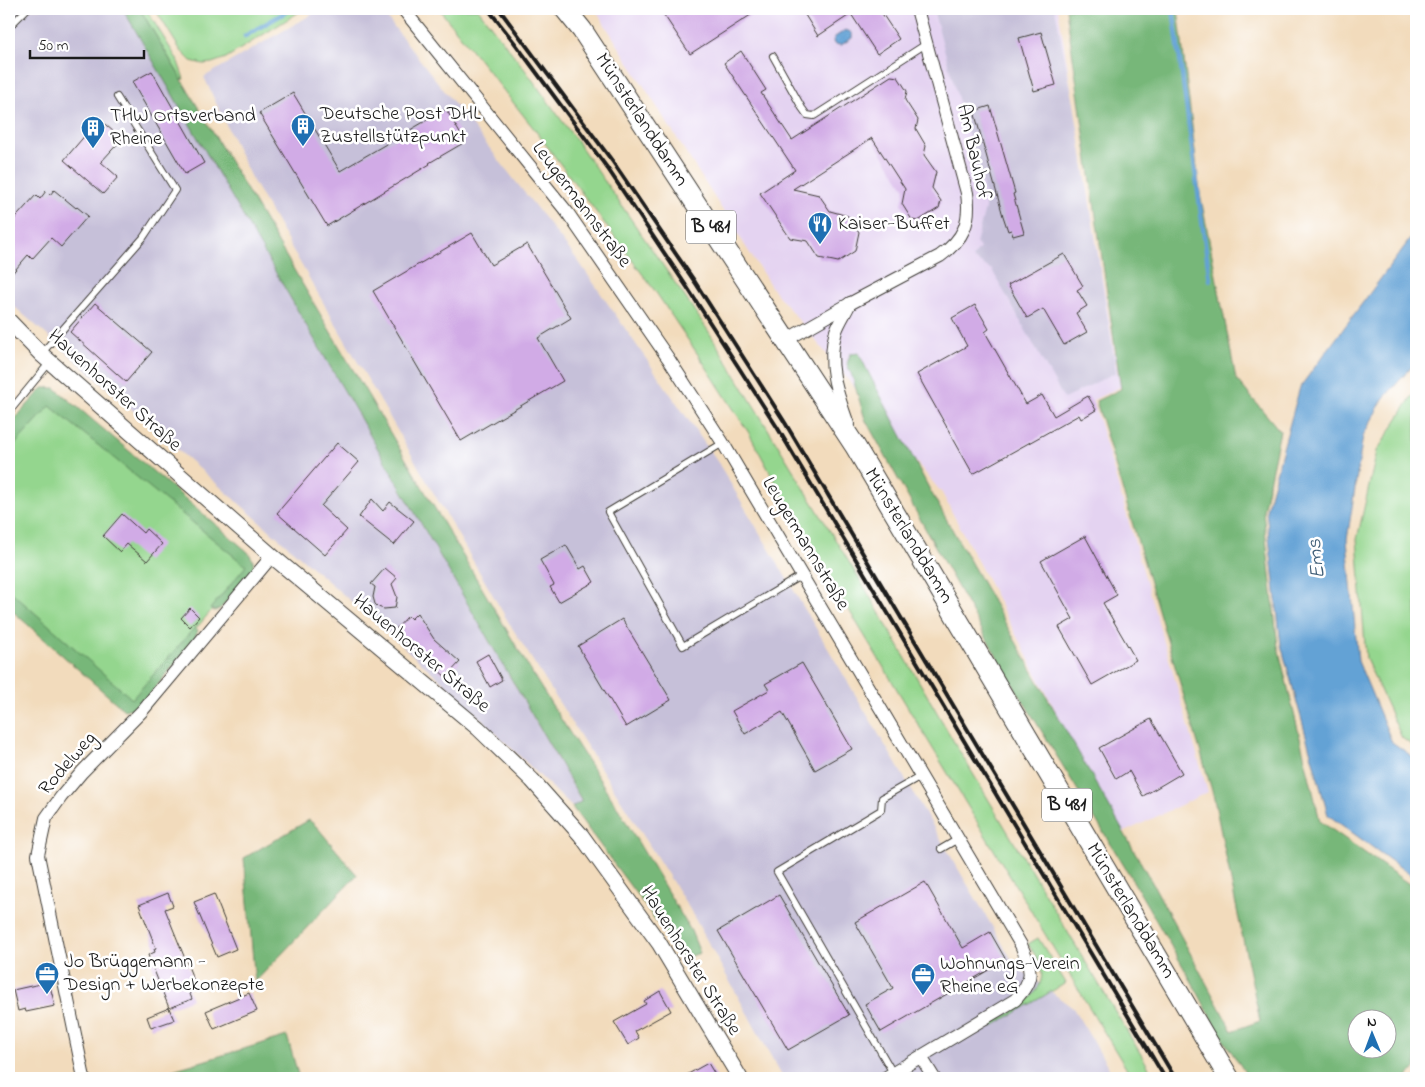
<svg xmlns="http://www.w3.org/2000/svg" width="1425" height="1087" viewBox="0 0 1425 1087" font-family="'Indie Flower',sans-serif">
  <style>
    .built { fill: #e4d3f1 }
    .industrial { fill: #c6c0d9 }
    .green { fill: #94d68e; stroke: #587955 }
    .forest { fill: #77b779; stroke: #4a6a4a; fill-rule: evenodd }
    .water { fill: #63a2d5; stroke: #405f78 }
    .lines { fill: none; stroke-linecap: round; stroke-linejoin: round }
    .stream { stroke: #63a2d5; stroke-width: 4.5 }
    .building { fill: #d1abe6 }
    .service-casing { stroke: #3c3934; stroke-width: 8 }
    .minor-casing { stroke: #3c3934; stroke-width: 14 }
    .tertiary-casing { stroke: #3c3934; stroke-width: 17 }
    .primary-casing { stroke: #3c3934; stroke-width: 22 }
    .service { stroke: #fff; stroke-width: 6 }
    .minor { stroke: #fff; stroke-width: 12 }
    .tertiary { stroke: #fff; stroke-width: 15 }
    .primary { stroke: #fff; stroke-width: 20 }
    .rail { stroke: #1c1c1c; stroke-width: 4 }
    .labels { text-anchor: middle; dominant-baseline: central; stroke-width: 5; stroke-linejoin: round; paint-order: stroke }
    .shield { fill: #fff; stroke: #606060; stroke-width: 1 }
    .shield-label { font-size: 19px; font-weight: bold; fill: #1c1c1c }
    .poi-label { font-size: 20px; fill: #1c1c1c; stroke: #fff; text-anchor: start }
    .street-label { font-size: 20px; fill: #1c1c1c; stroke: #fff }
    .water-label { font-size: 21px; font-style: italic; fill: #405f78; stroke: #fff }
  </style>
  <rect width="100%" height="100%" fill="#fff"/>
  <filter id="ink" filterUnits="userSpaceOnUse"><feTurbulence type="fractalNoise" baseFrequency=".02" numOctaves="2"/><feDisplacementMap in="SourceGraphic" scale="10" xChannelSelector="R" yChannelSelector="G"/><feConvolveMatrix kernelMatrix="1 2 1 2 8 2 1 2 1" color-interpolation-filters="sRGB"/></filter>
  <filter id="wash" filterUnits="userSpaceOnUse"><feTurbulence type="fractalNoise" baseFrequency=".0096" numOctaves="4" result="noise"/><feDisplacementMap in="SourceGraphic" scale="20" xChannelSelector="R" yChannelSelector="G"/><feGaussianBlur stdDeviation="1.12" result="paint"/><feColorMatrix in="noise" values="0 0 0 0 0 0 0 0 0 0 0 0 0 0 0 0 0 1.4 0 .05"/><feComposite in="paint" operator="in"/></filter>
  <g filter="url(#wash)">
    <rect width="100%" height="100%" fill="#f2dbbc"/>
    <path class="built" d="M595,9H1058L1120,387L1093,400L1208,792L1120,834L942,493L772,288Z"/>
    <g class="industrial">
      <path d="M9,9H123L582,802L572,807L442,681L9,302Z"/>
      <path d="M321,9H380L579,262L719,464L1015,965L1073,1008L1115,1078H783L689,908L509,623L251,178L204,77Z"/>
      <path d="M933,9H1055L1074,104L1116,372L1064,399L992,270L972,258L980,248L976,243L985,209V195Z"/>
    </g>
    <g class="green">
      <path d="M140,9H146L177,59L184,79L182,80Z"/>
      <path d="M155,9H304L226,58L212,63L203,64L191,61L181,51Z"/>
      <path d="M439,9H478L526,71L581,147L709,332L866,590L957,747L1155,1078H1132L823,567L796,521L749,433L703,362L655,291L535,130Z"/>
      <path d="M49,387L252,563L128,708L9,606V432Z"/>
      <path d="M1416,390V748L1402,738L1366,659L1357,539L1377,451Z"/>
      <path d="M1038,938L1066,983L991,1027V1024C1009,1013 1047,996 1041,969C1039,960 1033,952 1028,944Z"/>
    </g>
    <g class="forest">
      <path d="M123,9H140L538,683L619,810L691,931L700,953L682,959L662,929L572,807L582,801Z"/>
      <path d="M1066,9H1178L1200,193L1236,379L1280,431L1263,511L1278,647L1320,821L1416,889V1067L1407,1078H1249L1222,1038L1192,982L1126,869L1006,673L947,568L865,419L852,376L847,364L850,354L859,353L866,368L931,492L1153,884L1232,1031L1260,1021L1213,794L1096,401L1121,389ZM1358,1020H1388V1050H1358Z"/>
      <path d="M43,388H55L248,552L253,560L254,571L221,608L215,611L210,609L246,566L50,406L9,451V425Z"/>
      <path d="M9,590L132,699L195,627L198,630L194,641L143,703L134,708L124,710L9,608Z"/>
      <path d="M309,820L317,827L357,875L255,982L244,858Z"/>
      <path d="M287,1036L299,1078H146Z"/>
    </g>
    <g class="water">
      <path d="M846,30L852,33V38L841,45L834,44L833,41L835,37Z"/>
      <path d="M1416,231V362L1383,399L1363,436L1347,540L1358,661L1392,742L1416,759V879L1328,815L1281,645L1266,510L1300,387Z"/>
    </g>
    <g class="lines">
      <g class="stream">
        <path d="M1173,9L1210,280"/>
        <path d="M245,36L291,9"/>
      </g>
    </g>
    <g id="blocks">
      <g class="building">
        <path d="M660,9H760L690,54Z"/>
        <path d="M815,9H879L899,39L877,54L851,14L818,36L805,15Z"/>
        <path d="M1041,32L1056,85L1034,91L1019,38Z"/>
        <path d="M741,51L766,90L761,93L792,140L891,76L898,77L907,91L905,100L918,120L916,129L926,146L924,155L936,172L932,188L941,201L939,208L918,221L912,220L902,204L905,189L872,138L793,189L819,195L830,211L848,216L859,232L855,251L838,262L819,258L808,241L790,238L760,193L795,170L724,63Z"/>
        <path d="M152,71L204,163L185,174L132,82Z"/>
        <path d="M293,93L340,171L446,109L465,142L429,163L430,164L327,226L259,113Z"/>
        <path d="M990,106L1015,193L1013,194L1024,233L1013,236L1011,230L1008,231L1003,216L974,111Z"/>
        <path d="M99,119L122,139L101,162L118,177L103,194L64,160Z"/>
        <path d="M54,190L76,208L77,207L88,216L61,247L51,238L32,259L28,255L9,277V225L36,195L40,199L46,191L50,195Z"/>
        <path d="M472,233L491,265L527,244L571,318L538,338L563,381L461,441L373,291Z"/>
        <path d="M1064,254L1083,286L1077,290L1087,306L1076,313L1087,332L1064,345L1043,309L1027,318L1008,285Z"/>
        <path d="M95,303L152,352L126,382L70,332Z"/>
        <path d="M975,305L989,329L985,332L1026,404L1042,395L1054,416L1088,396L1096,410L1081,419L1079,415L973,474L917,374L967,346L952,318Z"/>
        <path d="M337,443L359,462L321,506L347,530L325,555L277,513Z"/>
        <path d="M372,499L383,511L390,502L414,521L394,545L359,517Z"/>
        <path d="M122,514L143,533L146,529L162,544L147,561L127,544L120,552L103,536Z"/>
        <path d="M1085,536L1117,595L1103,603L1136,660L1092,685L1059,627L1073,619L1041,561Z"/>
        <path d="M566,545L580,569L585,566L594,582L559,602L550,587L554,585L540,560Z"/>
        <path d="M385,568L397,578L392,584L397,597L395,608L384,609L378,607L375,604L373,597L375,587L371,584Z"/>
        <path d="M190,608L199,617L190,627L181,618Z"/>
        <path d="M417,613L434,639L460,662L446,677L394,631L408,616L411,619Z"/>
        <path d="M622,619L671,700L626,727L578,646Z"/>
        <path d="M488,654L502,680L490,687L476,661Z"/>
        <path d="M802,663L852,749L815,770L782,712L745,734L732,711L769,690L765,684Z"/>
        <path d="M1151,719L1182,773L1143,796L1129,771L1116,779L1099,748Z"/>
        <path d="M925,882L963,948L990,932L1006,960L881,1032L865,1004L893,988L855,922Z"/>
        <path d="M168,893L173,906L165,909L196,986L188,989L192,999L169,1008L148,955L155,952L154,949L156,948L139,905Z"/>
        <path d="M214,894L236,949L217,957L194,902Z"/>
        <path d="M779,895L849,1015L788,1050L718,931Z"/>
        <path d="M49,982L55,1006L26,1012L25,1009L18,1011L13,990Z"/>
        <path d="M660,991L671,1011L635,1031L639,1038L628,1045L614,1022L646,1004L644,1001Z"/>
        <path d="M249,993L257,1011L214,1029L206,1011Z"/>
        <path d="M169,1008L174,1020L151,1028L147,1017Z"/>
        <path d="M708,1063L717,1078H681Z"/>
      </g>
    </g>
  </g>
  <g filter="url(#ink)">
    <use href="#blocks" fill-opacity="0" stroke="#3c3934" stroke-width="1"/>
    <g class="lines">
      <defs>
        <g id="service">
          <path d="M9,27L27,9"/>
          <path d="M773,56L802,108L807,115L814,116L926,44"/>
          <path d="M41,354L143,238L175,190L117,97"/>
          <path d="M9,412L50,362"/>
          <path d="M723,443L608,512L683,646L802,575"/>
          <path d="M941,849L958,839"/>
          <path d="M893,1073L777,872L881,810L882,798L921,776"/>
        </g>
        <g id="minor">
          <path d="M403,9L567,212L668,358L723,443L1021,945C1032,970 1035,979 1015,1000L885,1078"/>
          <path d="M786,340L851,303L940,256C964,239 971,222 967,193L917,9"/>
          <path d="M848,424C837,394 826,363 836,331C839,322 846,312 850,303"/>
          <path d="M921,1057L934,1078"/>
          <path d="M84,1078L38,855L46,818L61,797L82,772L142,711L272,556"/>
        </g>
        <path id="tertiary" d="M9,321L41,354L272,556L478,728L532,780L581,835L659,943L740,1078"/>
        <path id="primary" d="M565,9L582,30L855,446L1229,1078"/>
      </defs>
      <use href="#service" class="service-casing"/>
      <use href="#minor" class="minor-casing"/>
      <use href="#tertiary" class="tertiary-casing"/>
      <use href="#primary" class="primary-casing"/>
      <use href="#service" class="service"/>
      <use href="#minor" class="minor"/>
      <use href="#tertiary" class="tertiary"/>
      <use href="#primary" class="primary"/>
      <g class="rail">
        <path d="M488,9L514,42L608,169L687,287L777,427L1165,1078"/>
        <path d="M499,9L613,162L695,282L784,421L1175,1078"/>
      </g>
    </g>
  </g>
  <defs>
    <symbol id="building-pin" viewBox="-11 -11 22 30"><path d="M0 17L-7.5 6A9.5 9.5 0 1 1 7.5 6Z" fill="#1f6fb2" stroke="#fff"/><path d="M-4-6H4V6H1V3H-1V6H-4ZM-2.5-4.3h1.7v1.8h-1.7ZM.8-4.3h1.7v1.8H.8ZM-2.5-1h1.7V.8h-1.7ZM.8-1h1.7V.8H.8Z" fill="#fff"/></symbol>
    <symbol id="restaurant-pin" viewBox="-11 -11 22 30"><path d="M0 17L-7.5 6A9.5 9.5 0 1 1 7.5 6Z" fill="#1f6fb2" stroke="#fff"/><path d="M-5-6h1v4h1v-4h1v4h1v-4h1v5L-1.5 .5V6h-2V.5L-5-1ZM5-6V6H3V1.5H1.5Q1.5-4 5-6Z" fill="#fff"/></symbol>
    <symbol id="office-pin" viewBox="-11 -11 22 30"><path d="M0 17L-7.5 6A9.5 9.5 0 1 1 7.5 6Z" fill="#1f6fb2" stroke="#fff"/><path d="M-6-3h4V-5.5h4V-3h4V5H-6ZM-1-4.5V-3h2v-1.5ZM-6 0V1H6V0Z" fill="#fff"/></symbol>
  </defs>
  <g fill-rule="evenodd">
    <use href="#building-pin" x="289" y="112" width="28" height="38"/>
    <use href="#building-pin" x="79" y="114" width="28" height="38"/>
    <use href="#restaurant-pin" x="806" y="210" width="28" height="38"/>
    <use href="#office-pin" x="33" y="960" width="28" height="38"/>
    <use href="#office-pin" x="909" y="961" width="28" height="38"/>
  </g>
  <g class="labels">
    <g class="shield">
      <rect x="686" y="210.5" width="50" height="33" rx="4"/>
      <rect x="1042" y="788.5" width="50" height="33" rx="4"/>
    </g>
    <g class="shield-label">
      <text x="711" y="227">B 481</text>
      <text x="1067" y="805">B 481</text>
    </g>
    <g class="poi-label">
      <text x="320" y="114">Deutsche Post DHL<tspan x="320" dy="23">Zustellstützpunkt</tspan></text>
      <text x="110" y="116">THW Ortsverband<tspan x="110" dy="23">Rheine</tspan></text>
      <text x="838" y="224">Kaiser-Buffet</text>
      <text x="64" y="962">Jo Brüggemann -<tspan x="64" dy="23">Design + Werbekonzepte</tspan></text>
      <text x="940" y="964">Wohnungs-Verein<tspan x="940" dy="23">Rheine eG</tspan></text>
    </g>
    <g class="street-label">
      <text transform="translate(641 120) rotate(57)">Münsterlanddamm</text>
      <text transform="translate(973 152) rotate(77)">Am Bauhof</text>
      <text transform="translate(581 205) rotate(53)">Leugermannstraße</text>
      <text transform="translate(114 391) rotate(42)">Hauenhorster Straße</text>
      <text transform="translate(908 536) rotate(59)">Münsterlanddamm</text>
      <text transform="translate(805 544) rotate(59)">Leugermannstraße</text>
      <text transform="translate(421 654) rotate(40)">Hauenhorster Straße</text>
      <text transform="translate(68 764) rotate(-49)">Rodelweg</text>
      <text transform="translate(1130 911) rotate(59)">Münsterlanddamm</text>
      <text transform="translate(690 961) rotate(58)">Hauenhorster Straße</text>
    </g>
    <g class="water-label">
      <text transform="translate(1317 559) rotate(-96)">Ems</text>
    </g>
  </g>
  <rect width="1425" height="1087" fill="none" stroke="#fff" stroke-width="30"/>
  <g transform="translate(1372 1034) rotate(359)"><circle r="24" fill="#ffffff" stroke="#a4a4a4"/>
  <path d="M0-4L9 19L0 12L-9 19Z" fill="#1f6fb2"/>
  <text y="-8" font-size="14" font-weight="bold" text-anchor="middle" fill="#1c1c1c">N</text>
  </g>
  <path d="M30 50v8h114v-8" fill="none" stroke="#1c1c1c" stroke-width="2.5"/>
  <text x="38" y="50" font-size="15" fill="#1c1c1c" stroke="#ffffff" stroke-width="4" paint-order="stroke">50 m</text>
</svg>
